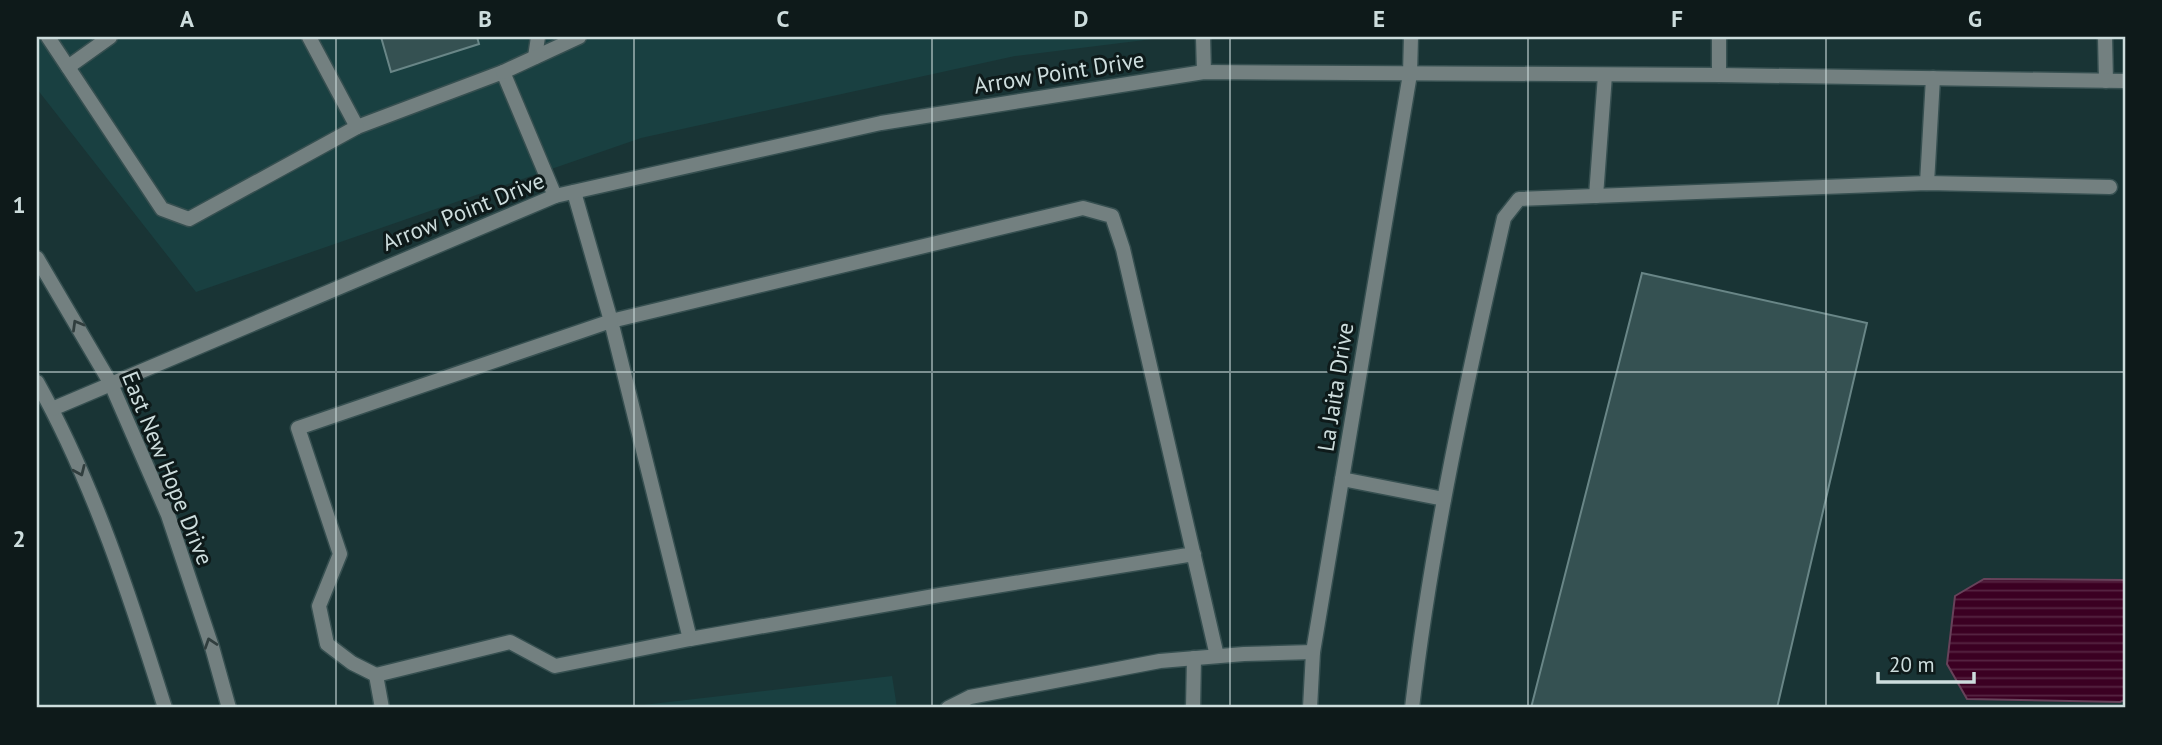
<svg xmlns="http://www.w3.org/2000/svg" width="2162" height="745" viewBox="0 0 2162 745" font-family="'PT Sans',sans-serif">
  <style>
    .built { fill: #194041 }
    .water { fill: url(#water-rules); stroke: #67425a; stroke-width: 2 }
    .building { fill: #355152; stroke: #698687; stroke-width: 2 }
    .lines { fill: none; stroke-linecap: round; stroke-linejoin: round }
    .service-casing { stroke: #364f50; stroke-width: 17 }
    .minor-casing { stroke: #364f50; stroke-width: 17 }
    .tertiary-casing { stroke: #364f50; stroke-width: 17 }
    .service { stroke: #738080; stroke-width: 14 }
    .minor { stroke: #738080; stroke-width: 14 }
    .tertiary { stroke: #738080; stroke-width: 14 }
    .oneway { stroke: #313e3e }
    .grid { fill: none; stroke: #cddddd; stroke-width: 2; stroke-opacity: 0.55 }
    .labels { text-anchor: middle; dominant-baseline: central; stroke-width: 6; stroke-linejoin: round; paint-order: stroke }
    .street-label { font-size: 23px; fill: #cddddd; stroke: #0e1a1a }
    .neatline { fill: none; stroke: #cddddd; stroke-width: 2.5 }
    .grid-label { font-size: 23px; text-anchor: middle; font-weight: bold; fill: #cddddd }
  </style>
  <defs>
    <pattern id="water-rules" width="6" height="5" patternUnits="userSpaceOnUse" patternTransform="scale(1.75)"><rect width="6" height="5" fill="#3b0022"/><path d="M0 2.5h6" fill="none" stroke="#562542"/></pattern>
  </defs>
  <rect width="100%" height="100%" fill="#193435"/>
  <g class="built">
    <path d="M37,37H1169L1015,56L641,138L196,292L37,89Z"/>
    <path d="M1739,37H2125V38L1851,39Z"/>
    <path d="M892,676L897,708H617Z"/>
  </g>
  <path class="water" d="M1984,579L2125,580V700L2120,702L1967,699L1947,664L1955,596Z"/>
  <g class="building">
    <path d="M381,37H477L479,44L391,72Z"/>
    <path d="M1642,273L1867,323L1777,708H1531Z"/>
  </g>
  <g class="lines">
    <defs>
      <g id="service">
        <path d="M48,37L162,209L189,219L357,127L503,72L555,196"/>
        <path d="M309,37L357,127"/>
        <path d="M1203,37L1204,72"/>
        <path d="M1719,37V75"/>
        <path d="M2105,37L2106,81"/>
        <path d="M535,57L538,37"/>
        <path d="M68,67L110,37"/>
        <path d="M503,72L579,37"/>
        <path d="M1410,74L1411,37"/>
        <path d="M1927,183L1933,78"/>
        <path d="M1596,196L1605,75"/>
        <path d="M1342,479L1444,499"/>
        <path d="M1194,554L940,595L690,639L611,321L1083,208L1112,216L1123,249L1217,656"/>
        <path d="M376,675L352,663L327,644L319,606L340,554L298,428L611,321L574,192"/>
        <path d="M382,708L376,675L510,642L555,666L690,639"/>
        <path d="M948,708L970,697L1160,661L1244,654L1313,652"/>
        <path d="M1193,708L1194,658"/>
        <path d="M1412,708C1431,543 1467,380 1504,218L1519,199L1927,183L2110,187"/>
      </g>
      <path id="minor" d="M1310,708L1313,652L1410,74"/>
      <g id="tertiary">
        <path d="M37,258L111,384L168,515L212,647L229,708"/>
        <path d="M37,382C93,482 131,599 165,708"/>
        <path d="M52,409L555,196L881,123L1204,72L1719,75L2125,81"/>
      </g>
    </defs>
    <use href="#service" class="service-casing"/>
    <use href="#minor" class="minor-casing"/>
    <use href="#tertiary" class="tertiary-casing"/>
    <use href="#service" class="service"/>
    <use href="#minor" class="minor"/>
    <use href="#tertiary" class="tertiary"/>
  </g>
  <defs><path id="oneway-chevron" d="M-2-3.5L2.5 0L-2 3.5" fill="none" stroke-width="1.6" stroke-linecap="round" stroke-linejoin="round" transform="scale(1.75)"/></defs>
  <g class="oneway">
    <use href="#oneway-chevron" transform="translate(77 325) rotate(-120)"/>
    <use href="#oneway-chevron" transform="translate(80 471) rotate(66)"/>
    <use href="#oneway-chevron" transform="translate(210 643) rotate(-108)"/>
  </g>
  <path class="grid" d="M336,37V708M634,37V708M932,37V708M1230,37V708M1528,37V708M1826,37V708M37,372H2125"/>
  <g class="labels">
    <g class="street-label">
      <text transform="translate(1059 72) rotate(-9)">Arrow Point Drive</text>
      <text transform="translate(463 211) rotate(-22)">Arrow Point Drive</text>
      <text transform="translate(1335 387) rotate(-81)">La Jaita Drive</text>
      <text transform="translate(168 468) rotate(68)">East New Hope Drive</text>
    </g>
  </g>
  <rect width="2162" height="745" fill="none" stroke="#0e1a1a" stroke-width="77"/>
  <path d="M1878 672v10h96v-10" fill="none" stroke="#cddddd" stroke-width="3.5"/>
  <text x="1889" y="672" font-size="21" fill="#cddddd" stroke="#0e1a1a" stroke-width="5" paint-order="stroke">20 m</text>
  <rect x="38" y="38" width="2086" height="668" class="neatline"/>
  <g class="grid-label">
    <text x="187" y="27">A</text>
    <text x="485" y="27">B</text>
    <text x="783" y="27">C</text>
    <text x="1081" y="27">D</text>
    <text x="1379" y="27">E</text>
    <text x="1677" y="27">F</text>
    <text x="1975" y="27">G</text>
    <text x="19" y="213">1</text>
    <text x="19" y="547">2</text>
  </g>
</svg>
